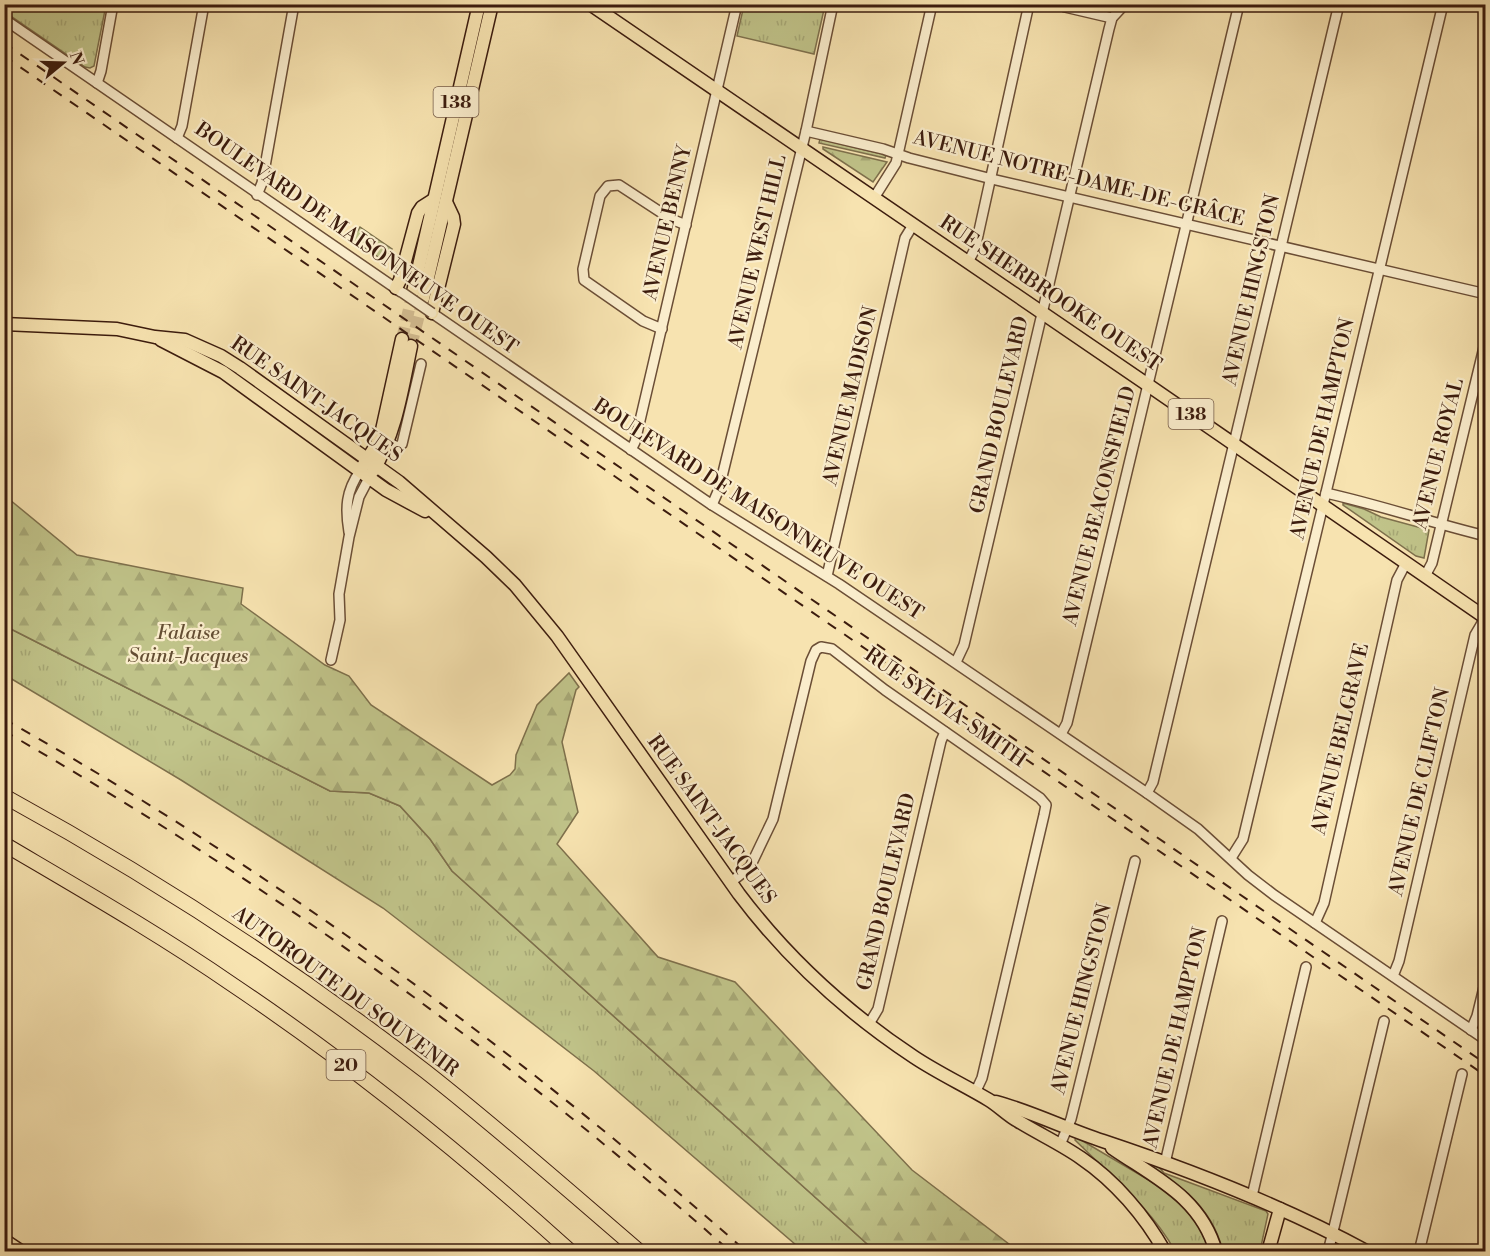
<svg xmlns="http://www.w3.org/2000/svg" width="1490" height="1256" viewBox="0 0 1490 1256" font-family="'Libre Bodoni',serif">
  <style>
    .grass { fill: url(#grass-tufts); stroke: #7e704c; stroke-width: 1.5 }
    .forest { fill: url(#forest-firs); stroke: #7e704c; stroke-width: 1.5 }
    .pitch { fill: #c0c389; stroke: #7e704c; stroke-width: 1.5 }
    .lines { fill: none; stroke-linecap: round; stroke-linejoin: round }
    .major-tunnel { stroke: #d2bb90; stroke-width: 12; stroke-dasharray: 12 6; stroke-linecap: butt }
    .minor-casing { stroke: #6b4e36; stroke-width: 12 }
    .major-casing { stroke: #3c1c0e; stroke-width: 15 }
    .highway-casing { stroke: #3c1c0e; stroke-width: 16 }
    .minor { stroke: #faedcc; stroke-width: 9 }
    .major { stroke: #f7e3b0; stroke-width: 12 }
    .highway { stroke: #f7e3b0; stroke-width: 14 }
    .rail { stroke: #3c1c0e; stroke-width: 2; stroke-dasharray: 10 10; stroke-linecap: butt }
    .minor-bridge-casing { stroke: #6b4e36; stroke-width: 12; stroke-linecap: butt }
    .minor-bridge { stroke: #faedcc; stroke-width: 9 }
    .labels { text-anchor: middle; dominant-baseline: central; stroke-width: 4.5; stroke-linejoin: round; paint-order: stroke }
    .shield { fill: #faedcc; stroke: #755b47; stroke-width: 1.5 }
    .shield-label { font-size: 18px; font-weight: bold; fill: #3c1c0e }
    .street-label { font-size: 20px; fill: #3c1c0e; stroke: #faedcc }
    .park-label { font-size: 20px; font-style: italic; fill: #644e33; stroke: #faedcc }
  </style>
  <defs>
    <pattern id="grass-tufts" width="24" height="20" patternUnits="userSpaceOnUse" patternTransform="scale(1.5)"><rect width="24" height="20" fill="#c0c389"/><path d="M3 7l-1-3M5 7V3M7 7l1-3M15 17l-1-3M17 17v-4M19 17l1-3" fill="none" stroke="#a6a775"/></pattern>
    <pattern id="forest-firs" width="22" height="20" patternUnits="userSpaceOnUse" patternTransform="scale(1.5)"><rect width="22" height="20" fill="#c0c389"/><path d="M5 1l3.5 6h-7zM16 11l3.5 6h-7z" fill="#a6a775"/></pattern>
  </defs>
  <rect width="100%" height="100%" fill="#f7e3b0"/>
  <filter id="stains"><feTurbulence type="fractalNoise" baseFrequency=".00333" numOctaves="4"/><feColorMatrix values="0 0 0 0 .2 0 0 0 0 .09 0 0 0 0 .02 0 0 0 .5 -.17"/></filter>
  <radialGradient id="worn" r=".72"><stop offset=".6" stop-color="#630" stop-opacity="0"/><stop offset="1" stop-color="#630" stop-opacity=".3"/></radialGradient>
  <g class="grass">
    <path d="M5,5H106L94,66L90,68L85,67L5,12Z"/>
    <path d="M744,5H825L814,54L737,36Z"/>
    <path d="M1077,5L1115,4V5L1108,11Z"/>
    <path d="M820,139L886,155L885,158L819,143Z"/>
    <path d="M1343,503L1364,509L1381,517L1429,530L1424,558L1416,556L1343,505Z"/>
    <path d="M5,626L330,791L369,793L400,806L430,839L452,871L875,1251H803L594,1071L383,908L181,780L5,675Z"/>
    <path d="M1076,1137L1164,1189L1194,1215L1211,1251H1175C1152,1209 1109,1174 1075,1140Z"/>
    <path d="M1125,1153L1158,1166L1164,1173L1266,1211L1268,1214L1260,1251H1223C1209,1197 1169,1179 1125,1153Z"/>
  </g>
  <g class="forest">
    <path d="M823,147L887,162L873,182L823,149Z"/>
    <path d="M4,495L77,555L243,588L241,604L325,665L349,676L371,705L492,785L510,775L515,769L516,755L537,705L569,673L579,687L576,690L562,742L578,812L557,844L658,957L735,982L912,1170L1018,1251H875L452,871L430,839L400,806L369,793L330,791L5,626Z"/>
  </g>
  <path class="pitch" d="M360,227L392,249L384,261L352,239Z"/>
  <g class="lines">
    <g class="major-tunnel">
      <path d="M402,339L413,292"/>
      <path d="M411,346L423,299"/>
    </g>
    <defs>
      <g id="minor">
        <path d="M1061,4L1065,7L1112,18"/>
        <path d="M4,19L401,292"/>
        <path d="M97,83L101,71L113,4"/>
        <path d="M806,131L883,149L909,158L996,180L1486,294"/>
        <path d="M177,138L182,126L204,4"/>
        <path d="M257,195L262,183L294,4"/>
        <path d="M874,198L896,163L932,4"/>
        <path d="M968,262L975,249L1029,4"/>
        <path d="M432,313L712,505L839,584L1147,793L1198,829L1248,875L1274,895L1486,1040"/>
        <path d="M662,329L643,321L584,280L583,269L600,196L608,186L619,185L671,219L686,225"/>
        <path d="M388,443L398,447L402,444L421,364"/>
        <path d="M631,450L635,442L737,4"/>
        <path d="M1326,493C1380,505 1432,523 1486,536"/>
        <path d="M712,505L719,489L806,131L833,4"/>
        <path d="M349,532C345,508 346,491 360,471"/>
        <path d="M827,576L905,238L913,225"/>
        <path d="M1425,576L1432,563L1486,339"/>
        <path d="M331,660L340,620L339,594L349,537L359,497L369,478"/>
        <path d="M956,662L964,645L1109,29L1112,18L1125,4"/>
        <path d="M1061,734L1067,723L1239,4"/>
        <path d="M1147,793L1153,782L1339,4"/>
        <path d="M1231,858L1243,839L1443,4"/>
        <path d="M731,882L750,867L773,819L811,661L816,650L821,647L832,649L885,690L1040,798L1046,805L1044,815L982,1078L975,1093"/>
        <path d="M1315,923L1324,903L1397,580L1406,563"/>
        <path d="M1393,976L1399,961L1475,635L1485,618"/>
        <path d="M869,1024L878,1009L941,741L945,732"/>
        <path d="M1471,1030L1477,1016L1486,979"/>
        <path d="M1060,1145L1071,1119L1135,861"/>
        <path d="M1165,1163L1222,921"/>
        <path d="M1252,1196L1306,967"/>
        <path d="M1328,1252L1384,1021"/>
        <path d="M1419,1252L1462,1074"/>
      </g>
      <g id="major">
        <path d="M590,4L1148,385L1486,618"/>
        <path d="M396,288L400,280L418,213L422,207L433,200"/>
        <path d="M413,292L479,4"/>
        <path d="M423,299L492,4"/>
        <path d="M432,313L454,224L453,217L446,202"/>
        <path d="M4,324L117,329L155,337L185,340L221,356L240,368L399,482L486,557L515,585L557,636L739,894C788,959 846,1012 914,1057C938,1073 964,1085 989,1100C999,1106 1007,1115 1018,1121C1039,1134 1061,1144 1081,1158C1115,1181 1145,1216 1165,1252"/>
        <path d="M161,340L223,372L386,490L425,511"/>
        <path d="M363,466L377,444L382,430L402,339"/>
        <path d="M373,471C396,433 402,389 411,346"/>
        <path d="M996,1102C1033,1112 1066,1129 1103,1141C1193,1171 1283,1206 1368,1252"/>
        <path d="M1112,1148C1154,1177 1201,1197 1216,1252"/>
        <path d="M4,1240L22,1252"/>
        <path d="M1268,1252L1280,1209"/>
      </g>
      <g id="highway">
        <path d="M4,796C152,877 292,968 425,1071C499,1129 569,1191 640,1252"/>
        <path d="M4,844C82,890 159,934 233,985C352,1065 464,1155 571,1252"/>
      </g>
    </defs>
    <use href="#minor" class="minor-casing"/>
    <use href="#major" class="major-casing"/>
    <use href="#highway" class="highway-casing"/>
    <use href="#minor" class="minor"/>
    <use href="#major" class="major"/>
    <use href="#highway" class="highway"/>
    <g class="rail">
      <path d="M4,43L1486,1064"/>
      <path d="M4,56L1486,1076"/>
      <path d="M4,719C271,869 517,1050 747,1252"/>
      <path d="M4,731C264,880 506,1054 731,1252"/>
    </g>
    <defs>
      <path id="minor-bridge" d="M403,293L432,313"/>
    </defs>
    <use href="#minor-bridge" class="minor-bridge-casing"/>
    <use href="#minor-bridge" class="minor-bridge"/>
  </g>
  <g class="labels">
    <g class="shield">
      <rect x="433.5" y="87" width="45" height="30" rx="4.5"/>
      <rect x="1168.5" y="399" width="45" height="30" rx="4.5"/>
      <rect x="326.5" y="1050" width="39" height="30" rx="4.5"/>
    </g>
    <g class="shield-label">
      <text x="456" y="102">138</text>
      <text x="1191" y="414">138</text>
      <text x="346" y="1065">20</text>
    </g>
    <g class="street-label">
      <text transform="translate(1079 179) rotate(14)">AVENUE NOTRE-DAME-DE-GRÂCE</text>
      <text transform="translate(668 223) rotate(-77)">AVENUE BENNY</text>
      <text transform="translate(356 239) rotate(35)">BOULEVARD DE MAISONNEUVE OUEST</text>
      <text transform="translate(758 252) rotate(-77)">AVENUE WEST HILL</text>
      <text transform="translate(1252 290) rotate(-77)">AVENUE HINGSTON</text>
      <text transform="translate(1050 294) rotate(34)">RUE SHERBROOKE OUEST</text>
      <text transform="translate(851 396) rotate(-77)">AVENUE MADISON</text>
      <text transform="translate(316 400) rotate(35)">RUE SAINT-JACQUES</text>
      <text transform="translate(1000 415) rotate(-77)">GRAND BOULEVARD</text>
      <text transform="translate(1323 429) rotate(-77)">AVENUE DE HAMPTON</text>
      <text transform="translate(1439 454) rotate(-76)">AVENUE ROYAL</text>
      <text transform="translate(1100 506) rotate(-76)">AVENUE BEACONSFIELD</text>
      <text transform="translate(758 510) rotate(33)">BOULEVARD DE MAISONNEUVE OUEST</text>
      <text transform="translate(945 708) rotate(35)">RUE SYLVIA-SMITH</text>
      <text transform="translate(1341 739) rotate(-77)">AVENUE BELGRAVE</text>
      <text transform="translate(1420 792) rotate(-77)">AVENUE DE CLIFTON</text>
      <text transform="translate(711 820) rotate(54)">RUE SAINT-JACQUES</text>
      <text transform="translate(887 892) rotate(-77)">GRAND BOULEVARD</text>
      <text transform="translate(345 992) rotate(36)">AUTOROUTE DU SOUVENIR</text>
      <text transform="translate(1082 999) rotate(-76)">AVENUE HINGSTON</text>
      <text transform="translate(1176 1038) rotate(-77)">AVENUE DE HAMPTON</text>
    </g>
    <g class="park-label">
      <text x="188" y="633">Falaise<tspan x="188" dy="23">Saint-Jacques</tspan></text>
    </g>
  </g>
  <rect width="1490" height="1256" fill="none" stroke="#f7e3b0" stroke-width="24"/>
  <rect x="6" y="6" width="1478" height="1244" fill="none" stroke="#3c1c0e" stroke-width="3"/>
  <rect x="12" y="12" width="1466" height="1232" fill="none" stroke="#3c1c0e" stroke-width="1.5"/>
  <g transform="translate(63 63) rotate(71)" stroke="#faedcc" stroke-width="4.5" paint-order="stroke">
  <path d="M0-4.5L10 22L0 15L-10 22Z" fill="#3c1c0e"/>
  <text y="-9" font-size="16" font-weight="bold" text-anchor="middle" fill="#3c1c0e">N</text>
  </g>
  <rect width="100%" height="100%" filter="url(#stains)"/>
  <rect width="100%" height="100%" fill="url(#worn)"/>
</svg>
